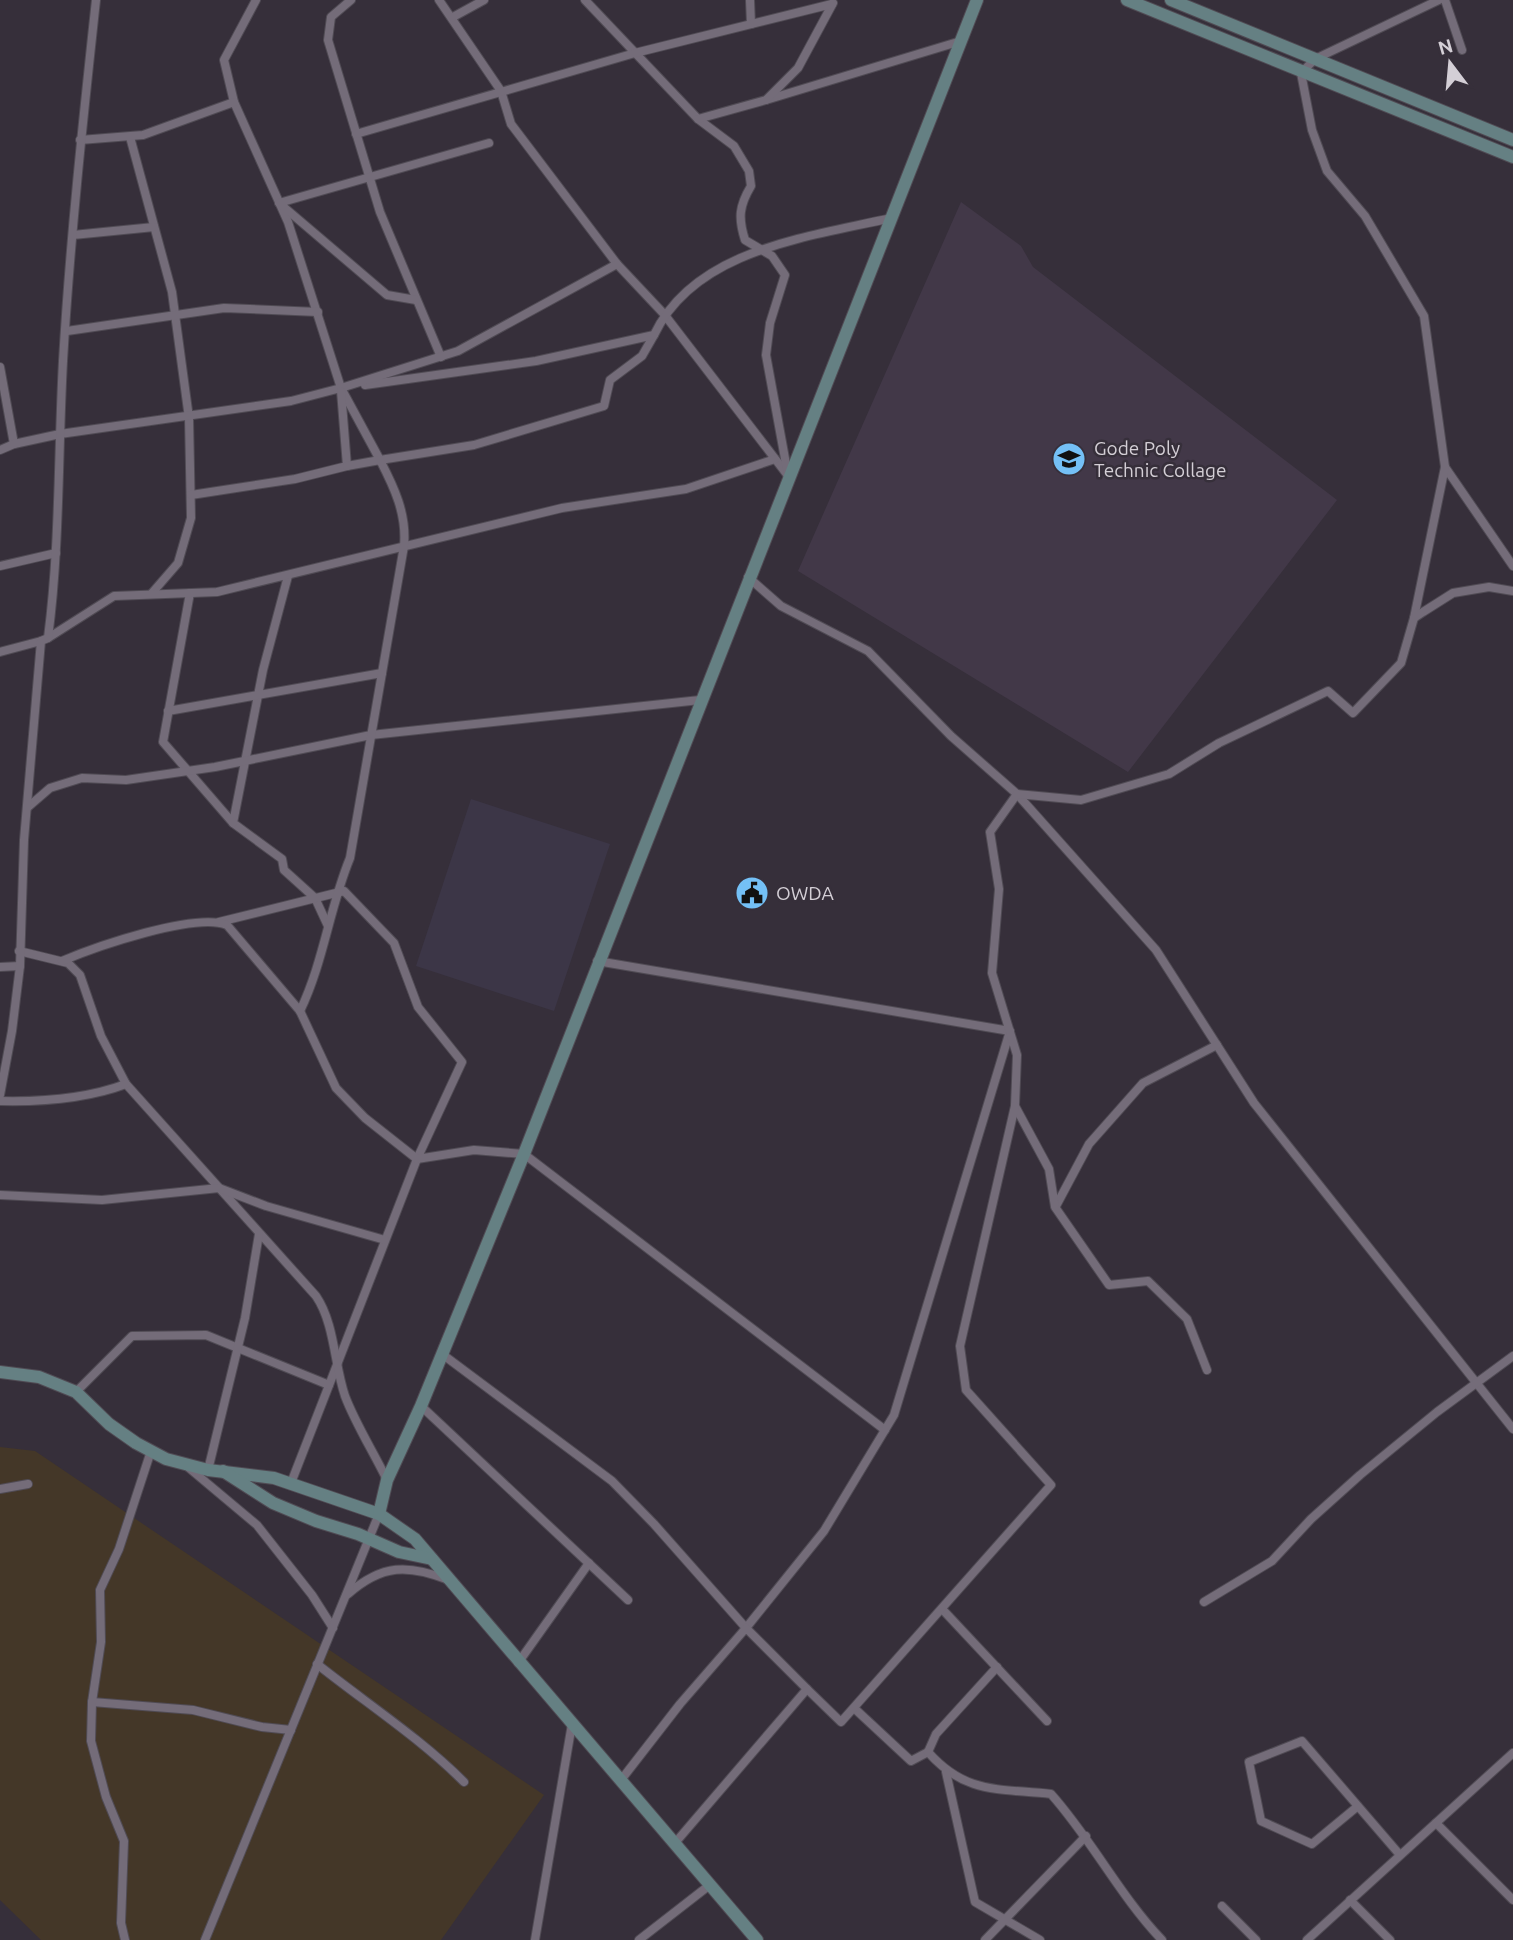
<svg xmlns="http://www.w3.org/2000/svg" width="1513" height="1940" viewBox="0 0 1513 1940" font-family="Ubuntu,sans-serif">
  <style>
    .commercial { fill: #3c3647 }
    .industrial { fill: #443728 }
    .built { fill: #423848 }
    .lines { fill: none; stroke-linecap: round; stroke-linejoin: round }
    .street-casing { stroke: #504b54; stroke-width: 10 }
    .secondary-casing { stroke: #504b54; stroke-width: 14 }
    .street { stroke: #746c79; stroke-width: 8 }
    .secondary { stroke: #658083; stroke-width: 12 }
    .labels { text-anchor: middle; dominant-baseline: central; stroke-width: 5; stroke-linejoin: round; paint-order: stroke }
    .poi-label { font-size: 19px; fill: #d4cfd6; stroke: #362f3a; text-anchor: start }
  </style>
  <rect width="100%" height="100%" fill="#362f3a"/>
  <path class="commercial" d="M471,799L610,844L554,1011L416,966Z"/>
  <path class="industrial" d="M0,1447L35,1451L544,1795L441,1940H41L0,1900Z"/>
  <path class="built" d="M961,202L1021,246L1033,267L1337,500L1128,772L798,571Z"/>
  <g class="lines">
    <defs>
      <g id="street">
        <path d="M256,0L224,60L234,102L288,222L341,388L380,460L474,445L604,406L610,380L642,356L654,335"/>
        <path d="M351,0L331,17L328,40L380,212L441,357"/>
        <path d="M439,0L501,91L511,124L617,264L664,314L789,477"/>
        <path d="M585,0L698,119L734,146L749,171L751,186C739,206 738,218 745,240L772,256L785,275L770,323L766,355L788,475"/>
        <path d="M750,0L751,24"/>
        <path d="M1445,0L1462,50"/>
        <path d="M453,17L484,0"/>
        <path d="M766,100L961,41"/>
        <path d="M698,119L766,100L798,68L833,3"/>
        <path d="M356,134L635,53L832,4"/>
        <path d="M130,137L172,292L189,418L191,518L178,563L152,593"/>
        <path d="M80,140L143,135L234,102"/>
        <path d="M73,235L154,227"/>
        <path d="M416,300L387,295L279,203L489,143"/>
        <path d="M67,331L224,308L318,312"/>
        <path d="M0,367L14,444"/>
        <path d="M365,385L536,361L654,335C695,249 809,237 891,218"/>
        <path d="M0,450L14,444L60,434L291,401L341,388L458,351L617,264"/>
        <path d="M1445,467L1513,566"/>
        <path d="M191,495L295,479L347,466L341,391"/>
        <path d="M0,566L56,553"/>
        <path d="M288,576L263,670L233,823L282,859L284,870L315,898L328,926"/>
        <path d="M748,577L781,606L868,651L951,736L1017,794L1156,950L1254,1103L1513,1429"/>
        <path d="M190,593L163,742L233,823"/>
        <path d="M1414,618L1445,467L1424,316L1365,216L1327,171L1312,130L1301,73L1315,59L1439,0"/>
        <path d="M48,638L114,596L217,592L562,508L686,489L775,459"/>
        <path d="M0,652L41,641"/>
        <path d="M168,711L382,673"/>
        <path d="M28,807L50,788L82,778L126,780L215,767L371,735L700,700"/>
        <path d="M219,922L344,891L394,943L418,1007L462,1062L417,1159L291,1483"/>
        <path d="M19,951L68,963L80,975L101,1036L126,1084L316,1296C335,1324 334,1364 345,1396C355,1423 374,1453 387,1480"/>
        <path d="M62,961C95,947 195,912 227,925L300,1011L336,1088L365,1118L417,1159L474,1150L524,1154L885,1430"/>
        <path d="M0,967L20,966"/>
        <path d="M300,1011C324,961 329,909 350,858L404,546C407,514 394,487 380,460L347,466"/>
        <path d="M0,1095L12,1031L20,966L24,840L41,641L48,638C60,546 58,454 63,361C70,241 83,120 96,0"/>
        <path d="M0,1101C43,1102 86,1099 126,1084"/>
        <path d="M0,1195L102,1200L219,1188L266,1206L385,1240"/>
        <path d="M1056,1206L1089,1144L1143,1083L1217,1045"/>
        <path d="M442,1354L612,1481L654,1524L746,1628L824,1531L894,1415L1010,1031L597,961"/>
        <path d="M1207,1370L1187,1319L1148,1281L1109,1285L1055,1207L1049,1169L1015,1106L1017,1055L992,973L999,889L990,832L1017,794L1081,800L1169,774L1219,743L1328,691L1353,713L1401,663L1414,618L1423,612L1453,593L1489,587L1513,591"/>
        <path d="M76,1392L132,1336L206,1335L329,1385"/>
        <path d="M421,1406L628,1600"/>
        <path d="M189,1468L257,1525L312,1595L333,1628"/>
        <path d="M208,1470L245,1318L259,1234"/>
        <path d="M0,1489L28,1484"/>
        <path d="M348,1594C382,1564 408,1564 449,1580"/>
        <path d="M1204,1602L1272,1561L1311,1519L1360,1475L1437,1412L1513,1356"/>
        <path d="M943,1610L1047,1721"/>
        <path d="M518,1663L589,1563"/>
        <path d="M317,1664C366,1703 420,1738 464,1782"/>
        <path d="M92,1702L193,1710L262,1727L291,1730"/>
        <path d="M854,1708L911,1761L928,1752C966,1795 999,1788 1051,1794C1092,1840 1120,1896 1162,1940"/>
        <path d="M928,1752L936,1734L997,1667"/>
        <path d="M946,1772L975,1902L1040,1940"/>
        <path d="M621,1780L680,1704L746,1628L807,1689"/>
        <path d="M1358,1806L1312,1844L1261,1821L1249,1762L1302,1741L1400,1855"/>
        <path d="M1436,1823L1513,1900"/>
        <path d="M675,1843L807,1689L841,1722L1051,1485L966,1390L960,1346L1015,1106"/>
        <path d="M1350,1900L1390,1940"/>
        <path d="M1222,1906L1256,1940"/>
        <path d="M125,1940L121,1923L124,1841L106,1797L91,1741L92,1702L101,1642L100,1590L119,1549L151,1451"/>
        <path d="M205,1940L379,1514"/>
        <path d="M535,1940L572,1724"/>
        <path d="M639,1940L711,1884"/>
        <path d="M985,1940L1086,1836"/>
        <path d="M1307,1940L1513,1753"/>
      </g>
      <g id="secondary">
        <path d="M1127,0L1513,157"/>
        <path d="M1171,0L1513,140"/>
        <path d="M0,1372L39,1377L76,1392L109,1424L136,1443L166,1459L208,1470L274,1478L379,1514L415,1539L757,1940"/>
        <path d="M223,1471L273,1503L316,1521L358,1534L399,1552L432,1559"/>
        <path d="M379,1514L387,1480L421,1406L524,1154L977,0"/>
      </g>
    </defs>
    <use href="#street" class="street-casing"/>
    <use href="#secondary" class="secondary-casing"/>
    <use href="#street" class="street"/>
    <use href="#secondary" class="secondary"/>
  </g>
  <defs>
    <symbol id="school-disc" viewBox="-11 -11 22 22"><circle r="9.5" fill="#74c0f6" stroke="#362f3a"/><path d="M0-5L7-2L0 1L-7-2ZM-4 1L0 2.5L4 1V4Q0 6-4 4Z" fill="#111"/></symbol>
    <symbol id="civic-disc" viewBox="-11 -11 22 22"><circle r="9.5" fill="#74c0f6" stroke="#362f3a"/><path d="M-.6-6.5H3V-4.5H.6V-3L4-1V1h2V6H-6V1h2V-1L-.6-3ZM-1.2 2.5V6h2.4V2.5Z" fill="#111"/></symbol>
  </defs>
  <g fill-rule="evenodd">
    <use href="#school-disc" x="1050" y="440" width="38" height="38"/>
    <use href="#civic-disc" x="733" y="874" width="38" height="38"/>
  </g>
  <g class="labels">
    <g class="poi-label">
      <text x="1094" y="448">Gode Poly<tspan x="1094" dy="22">Technic Collage</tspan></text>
      <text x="776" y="893">OWDA</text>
    </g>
  </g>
  <g transform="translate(1450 63) rotate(344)" stroke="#362f3a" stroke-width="5" paint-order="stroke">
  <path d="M0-5L12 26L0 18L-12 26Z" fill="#d4cfd6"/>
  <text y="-10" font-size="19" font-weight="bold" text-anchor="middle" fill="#d4cfd6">N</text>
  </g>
</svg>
